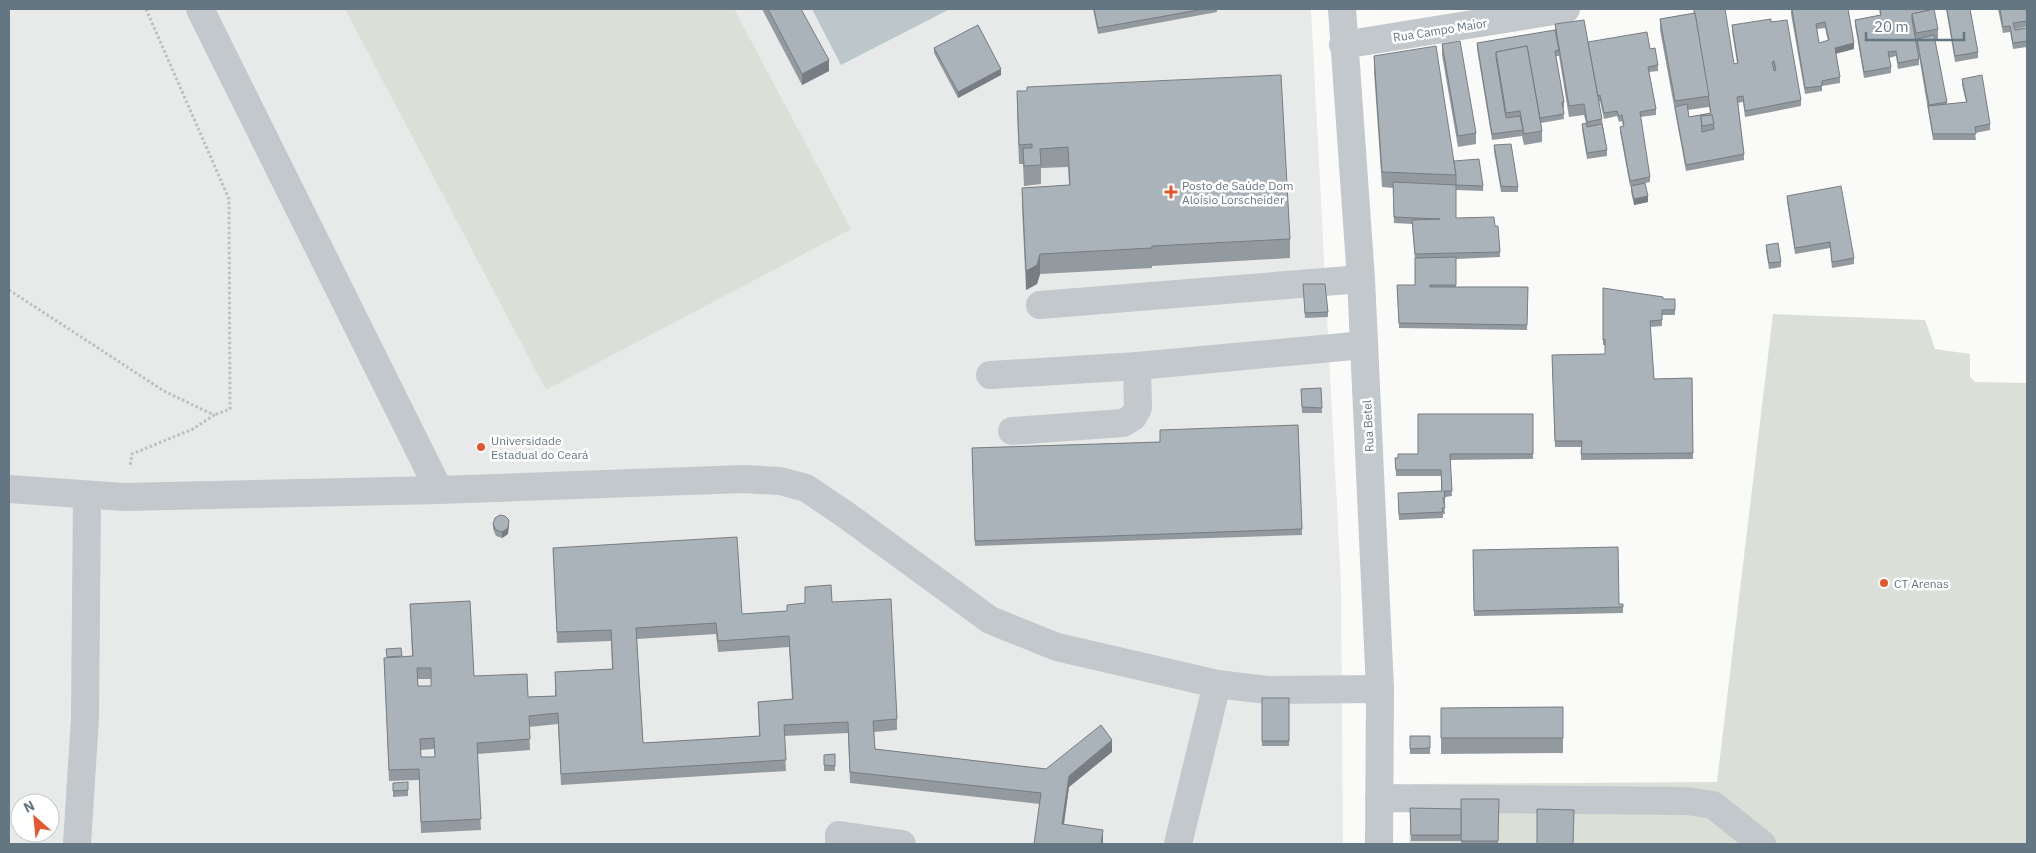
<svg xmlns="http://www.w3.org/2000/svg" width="2036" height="853" viewBox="0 0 2036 853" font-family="'IBM Plex Sans',sans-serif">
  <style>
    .built { fill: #e8e9e9; fill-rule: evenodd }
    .green { fill: #dadfd7 }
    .water { fill: #bbc7cb }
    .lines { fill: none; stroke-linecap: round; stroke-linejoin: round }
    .path { stroke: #bbbfc2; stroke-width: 3; stroke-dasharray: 2.5 2.5; stroke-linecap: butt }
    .minor { stroke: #c3c8cc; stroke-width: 28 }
    .wall { fill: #929a9f; fill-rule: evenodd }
    .shaded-wall { fill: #777d82 }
    .building { fill: #aab3b9; stroke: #777d82; fill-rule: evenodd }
    .poi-dot { fill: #e4572e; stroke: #fff; stroke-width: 2 }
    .labels { text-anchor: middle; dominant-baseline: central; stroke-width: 5; stroke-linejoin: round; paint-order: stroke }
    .street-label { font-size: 12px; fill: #657683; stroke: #fff }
    .poi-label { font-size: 12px; fill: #657683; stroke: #fff; text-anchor: start }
  </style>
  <rect width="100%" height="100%" fill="#fafaf8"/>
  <path class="built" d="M9,9H1311L1341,584L1343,844H9ZM20,803H50V833H20Z"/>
  <g class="green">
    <path d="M345,9H734L851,229L546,390Z"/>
    <path d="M1773,314L1925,320L1935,349L1970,354V377L1975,382L2027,383V844H1409L1412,784L1717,782Z"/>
  </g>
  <path class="water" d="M812,9H947L948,10L841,65Z"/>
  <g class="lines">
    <g class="path">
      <path d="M146,9L229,199L230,409L214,415"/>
      <path d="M9,290L164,391L214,415L193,429L132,454L130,466"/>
    </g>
    <g class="minor">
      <path d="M200,9L439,490"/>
      <path d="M1342,9L1361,279L1380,689L1379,844"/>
      <path d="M1343,45L1566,9"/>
      <path d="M1040,305L1361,279"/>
      <path d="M990,375L1137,366L1364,345"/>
      <path d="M1012,431L1123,423L1133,417L1138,408L1137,366"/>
      <path d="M9,489L124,497L439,490L744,479L780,481L806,488L846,515L990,620L1057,647L1217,684L1267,690L1380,689"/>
      <path d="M1379,798L1687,801L1713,805L1762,844"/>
      <path d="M77,844L85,718L87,495"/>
      <path d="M839,844V835L902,844"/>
      <path d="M1178,844L1217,684"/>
    </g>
  </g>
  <g class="wall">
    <path d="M762,9H801L829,71L802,85Z"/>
    <path d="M1093,9H1217V12L1098,34Z"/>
    <path d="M1694,9L1734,64L1737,63L1732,31V25L1771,22L1801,100V106L1745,117L1743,102L1738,103L1744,154V160L1686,171L1660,30V19L1694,13ZM1709,106L1710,113L1689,117L1688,110L1709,107Z"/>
    <path d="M1791,9H1848L1854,49L1836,53L1840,77V83L1822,86V91L1805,94L1791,14ZM1825,28L1828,41L1819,43L1817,29Z"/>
    <path d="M1879,9H1929L1938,29V40L1935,41L1947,104L1966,102L1962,85V79L1990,124V130L1975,133L1976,140H1933L1917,44L1919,59V65L1898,69L1896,56L1889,58L1891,67V73L1864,78L1855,25V20L1880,15Z"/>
    <path d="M1946,9H1970L1978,52V58L1955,62Z"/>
    <path d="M1998,9H2027V27L2015,29L2027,28V47L2013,49L2010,32L2003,33Z"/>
    <path d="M1555,24L1588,42L1650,49L1658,65V71L1649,72L1656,109V115L1640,117L1650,177V182L1645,183L1648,202L1634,205L1631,192V186L1640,184L1630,186L1620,132V127L1623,126L1622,121L1619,122L1617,116L1604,119L1600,101L1599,102L1607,150V156L1587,159L1582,129V124L1586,123L1584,115L1569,117L1559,56H1556L1564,102V108H1563L1564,119L1541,123L1542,131V142L1524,145L1522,136L1492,140L1477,49V43L1555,30Z"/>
    <path d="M1442,44L1476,133V144L1458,147L1442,55Z"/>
    <path d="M934,48L1001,75L958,98L934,53Z"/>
    <path d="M1374,56L1454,161L1483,186V191L1456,190V218L1495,226L1500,252V257L1456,259V287H1528L1527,330L1399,328L1397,285H1415V259V260L1412,224L1394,223L1393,188L1382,187L1374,72Z"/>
    <path d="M1017,91L1290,239V258L1152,266V268L1040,274L1037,284L1026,290L1022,207V188L1069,185L1068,167L1041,168V184L1024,186L1023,164H1019L1017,111Z"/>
    <path d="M1494,145L1518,187V192H1501L1494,151Z"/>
    <path d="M1787,196L1854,258V264L1832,268L1830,248L1795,254L1787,201Z"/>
    <path d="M1766,245L1781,262V267L1769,269L1766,251Z"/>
    <path d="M1303,284L1328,312V317L1305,318Z"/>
    <path d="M1603,288L1663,299H1675V315H1662V326L1650,327L1654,379L1692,378L1693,459L1581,460V447H1555L1552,355L1605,354V345H1603Z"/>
    <path d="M1321,388L1322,413H1302L1301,389Z"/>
    <path d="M1533,414V459L1450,460L1452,496L1445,497V504H1444L1445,514H1443V518L1399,520L1398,498L1441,491V476H1396L1395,458L1418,454Z"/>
    <path d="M1298,425L1302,535L975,546L972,448L1160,442Z"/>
    <path d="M493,524L509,526L508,534L502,538L496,536L493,529Z"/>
    <path d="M553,548L742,614L787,611V605L832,602L897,719V730L874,732L875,749L1046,769L1112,752L1069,787L1064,825L1103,841L1034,844L1040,804L850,783L848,733L784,736L786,771L561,785L558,724L529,727L530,750L477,754L481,830L421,833L419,780L389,781L384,658L412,656L410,604L474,676L528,697L555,696V672L612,669L611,641L557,643ZM716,634L718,652L789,647L792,699L758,702L759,736L643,743L637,639ZM418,679H431V686H418ZM434,749L435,757H421V750Z"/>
    <path d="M1473,550L1619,604H1623V613L1474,616Z"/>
    <rect x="1262" y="698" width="27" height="48"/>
    <path d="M1563,707V753L1441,754V708Z"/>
    <rect x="1410" y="736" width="20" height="18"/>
    <path d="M835,754V771H824V755Z"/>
    <path d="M393,783L408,790V796L393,797Z"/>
    <path d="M1499,799L1498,844H1461V841H1411L1410,808L1461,809Z"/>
  </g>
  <g class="shaded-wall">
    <path d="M1854,43V49L1835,54V48Z"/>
    <path d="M829,60V71L802,85V74Z"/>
    <path d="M1001,69V75L958,98V92Z"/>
    <path d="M1648,196V202L1634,205V199Z"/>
    <path d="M1040,254V274L1037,284L1026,290V271Z"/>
    <path d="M509,520L508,534L502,538V532Z"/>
    <path d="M1112,740V752L1069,787L1062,835V824L1069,776Z"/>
    <path d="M1103,830V844H1101Z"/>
  </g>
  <g class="building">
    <path d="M768,9H801L829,60L802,74Z"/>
    <path d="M1094,9H1204L1098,28Z"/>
    <path d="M1694,9H1725L1734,64L1738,63L1732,25L1771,19V22L1787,20L1801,100L1745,111L1743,96L1737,97L1744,154L1686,165L1675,107L1687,104L1689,117L1711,113L1695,13H1694ZM1774,61L1776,70L1774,71L1772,62ZM1712,115L1714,129L1702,132L1701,116Z"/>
    <path d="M1792,9H1848L1854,43L1835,48L1840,77L1822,81V86L1805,88ZM1825,22L1829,40L1819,43L1816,24Z"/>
    <path d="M1880,9H1929L1930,10L1912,14V19L1919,59L1898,63L1896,51L1888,52L1891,67L1864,72L1855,20L1881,15Z"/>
    <path d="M1934,9L1938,29L1916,33L1912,14Z"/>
    <path d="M1947,9H1970L1978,52L1955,56Z"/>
    <path d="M2000,9H2027V21L2013,23L2015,30L2027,28V41L2013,43L2010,26L2003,27Z"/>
    <path d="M1695,13L1709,96L1675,101L1660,19Z"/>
    <path d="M1584,20L1602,119L1587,122L1584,104L1569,106L1555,24Z"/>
    <path d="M978,25L1001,69L958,92L934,48Z"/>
    <path d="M1555,30L1559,50L1555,51L1564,102H1562L1564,114L1540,118L1527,46L1496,52V57L1506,118L1520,116L1523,130L1492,134L1477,43Z"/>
    <path d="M1647,32L1650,49L1655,48L1658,65L1648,67L1656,109L1640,112L1650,177L1630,181L1620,127L1624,126L1622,115L1619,116L1617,111L1604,113L1600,95L1598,96L1588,42Z"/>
    <path d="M1934,35L1947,102L1929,105L1917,39Z"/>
    <path d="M1460,41L1476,133L1458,136L1442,44Z"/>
    <path d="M1436,46L1456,175L1382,172L1374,56Z"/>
    <path d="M1527,46L1542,131L1524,134L1520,111L1506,113L1496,52Z"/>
    <path d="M1281,75L1290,239L1152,246V248L1040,254L1037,265L1026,271L1022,188L1070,185L1068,147L1040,149L1041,165L1024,166L1023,148H1032V144L1019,145L1017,91H1027V87Z"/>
    <path d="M1982,75L1990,124L1975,127L1976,134H1933L1928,106L1967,102L1962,79Z"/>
    <path d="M1712,115L1714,124L1702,126L1701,116Z"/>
    <path d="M1587,123V127L1602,124L1607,150L1587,153L1582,124Z"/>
    <path d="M1511,144L1518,187L1501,186L1494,145Z"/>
    <path d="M1479,159L1483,186L1456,185V175L1454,161Z"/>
    <path d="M1393,182L1456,185V218L1494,217L1495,226H1498L1500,252L1415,254L1412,220L1440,219L1394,217Z"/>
    <path d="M1645,183L1648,196L1634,199L1631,186Z"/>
    <path d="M1841,186L1854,258L1832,262L1830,242L1795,248L1787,196Z"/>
    <path d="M1778,243L1781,262L1769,263L1766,245Z"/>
    <path d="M1456,257V285H1430V287H1528L1527,325L1399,323L1397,285H1415V258Z"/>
    <path d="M1303,284H1325L1328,312L1305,313Z"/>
    <path d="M1603,288L1663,297V299H1675V310H1662V320L1650,321L1654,379L1692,378L1693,453L1581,454L1582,441H1555L1552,355L1605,354V339L1603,340Z"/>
    <path d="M1321,388L1322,408L1302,407L1301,389Z"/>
    <path d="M1418,414H1533V454H1450L1452,491H1444L1445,498H1443L1445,508H1442L1443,512L1399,514L1398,493L1442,491L1441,470H1396L1395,458H1398V454H1418Z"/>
    <path d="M1298,425L1302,529L975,541L972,448L1160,442V430Z"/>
    <path d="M500,515L505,516L509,520L508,528L502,532L496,530L493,524L495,518Z"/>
    <path d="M737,537L742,614L787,611V605L805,603V587L831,585L832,602L891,599L897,719L873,721L875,749L1046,769L1101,725L1112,740L1069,776L1062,824L1103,830L1101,844H1034L1041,793L850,772L848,722L784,725L786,760L561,774L558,713L529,716L530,739L477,743L481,819L421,822L419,769L389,770L384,658L413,656L410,604L470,601L474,676L527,674L528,697L556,696L555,672L613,669L611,630L557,632L553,548ZM716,623L718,641L789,636L793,699L758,702L760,736L643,743L636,628ZM417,668H431V686H418ZM434,738L435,757H421L420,739Z"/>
    <path d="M1618,547L1619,604H1623V607L1474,611L1473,550Z"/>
    <path d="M401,648L402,656L387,657L386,649Z"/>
    <rect x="1262" y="698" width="27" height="43"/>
    <path d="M1563,707V738H1441V708Z"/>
    <path d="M1410,736H1430V748L1410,749Z"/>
    <path d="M835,754V766L824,765V755Z"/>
    <path d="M408,782V790L393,791V783Z"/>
    <path d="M1461,799H1499L1498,841H1461Z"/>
    <path d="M1410,808L1461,809V835H1411Z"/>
    <path d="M1537,809L1574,810L1573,844H1537Z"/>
  </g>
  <g class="poi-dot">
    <path d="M1168.5 184.5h5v5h5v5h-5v5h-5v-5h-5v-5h5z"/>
    <circle cx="481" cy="447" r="5"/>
    <circle cx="1884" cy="583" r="5"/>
  </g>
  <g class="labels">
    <g class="street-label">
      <text transform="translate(1440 30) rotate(-9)">Rua Campo Maior</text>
      <text transform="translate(1368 426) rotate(-93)">Rua Betel</text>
    </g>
    <g class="poi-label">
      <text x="1182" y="185">Posto de Saúde Dom<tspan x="1182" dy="14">Aloísio Lorscheider</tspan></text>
      <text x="491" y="440">Universidade<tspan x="491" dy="14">Estadual do Ceará</tspan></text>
      <text x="1894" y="583">CT Arenas</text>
    </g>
  </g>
  <rect width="2036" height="853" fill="none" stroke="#657683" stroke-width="20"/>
  <g transform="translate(35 818) rotate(333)"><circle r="24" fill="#ffffff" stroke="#c1c8cd"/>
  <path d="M0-4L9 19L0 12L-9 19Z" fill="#e4572e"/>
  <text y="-8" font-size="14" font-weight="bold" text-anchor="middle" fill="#657683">N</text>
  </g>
  <path d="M1866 32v8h98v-8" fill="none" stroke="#657683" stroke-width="2.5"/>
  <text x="1874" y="32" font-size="15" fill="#657683" stroke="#ffffff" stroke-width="4" paint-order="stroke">20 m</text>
</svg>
